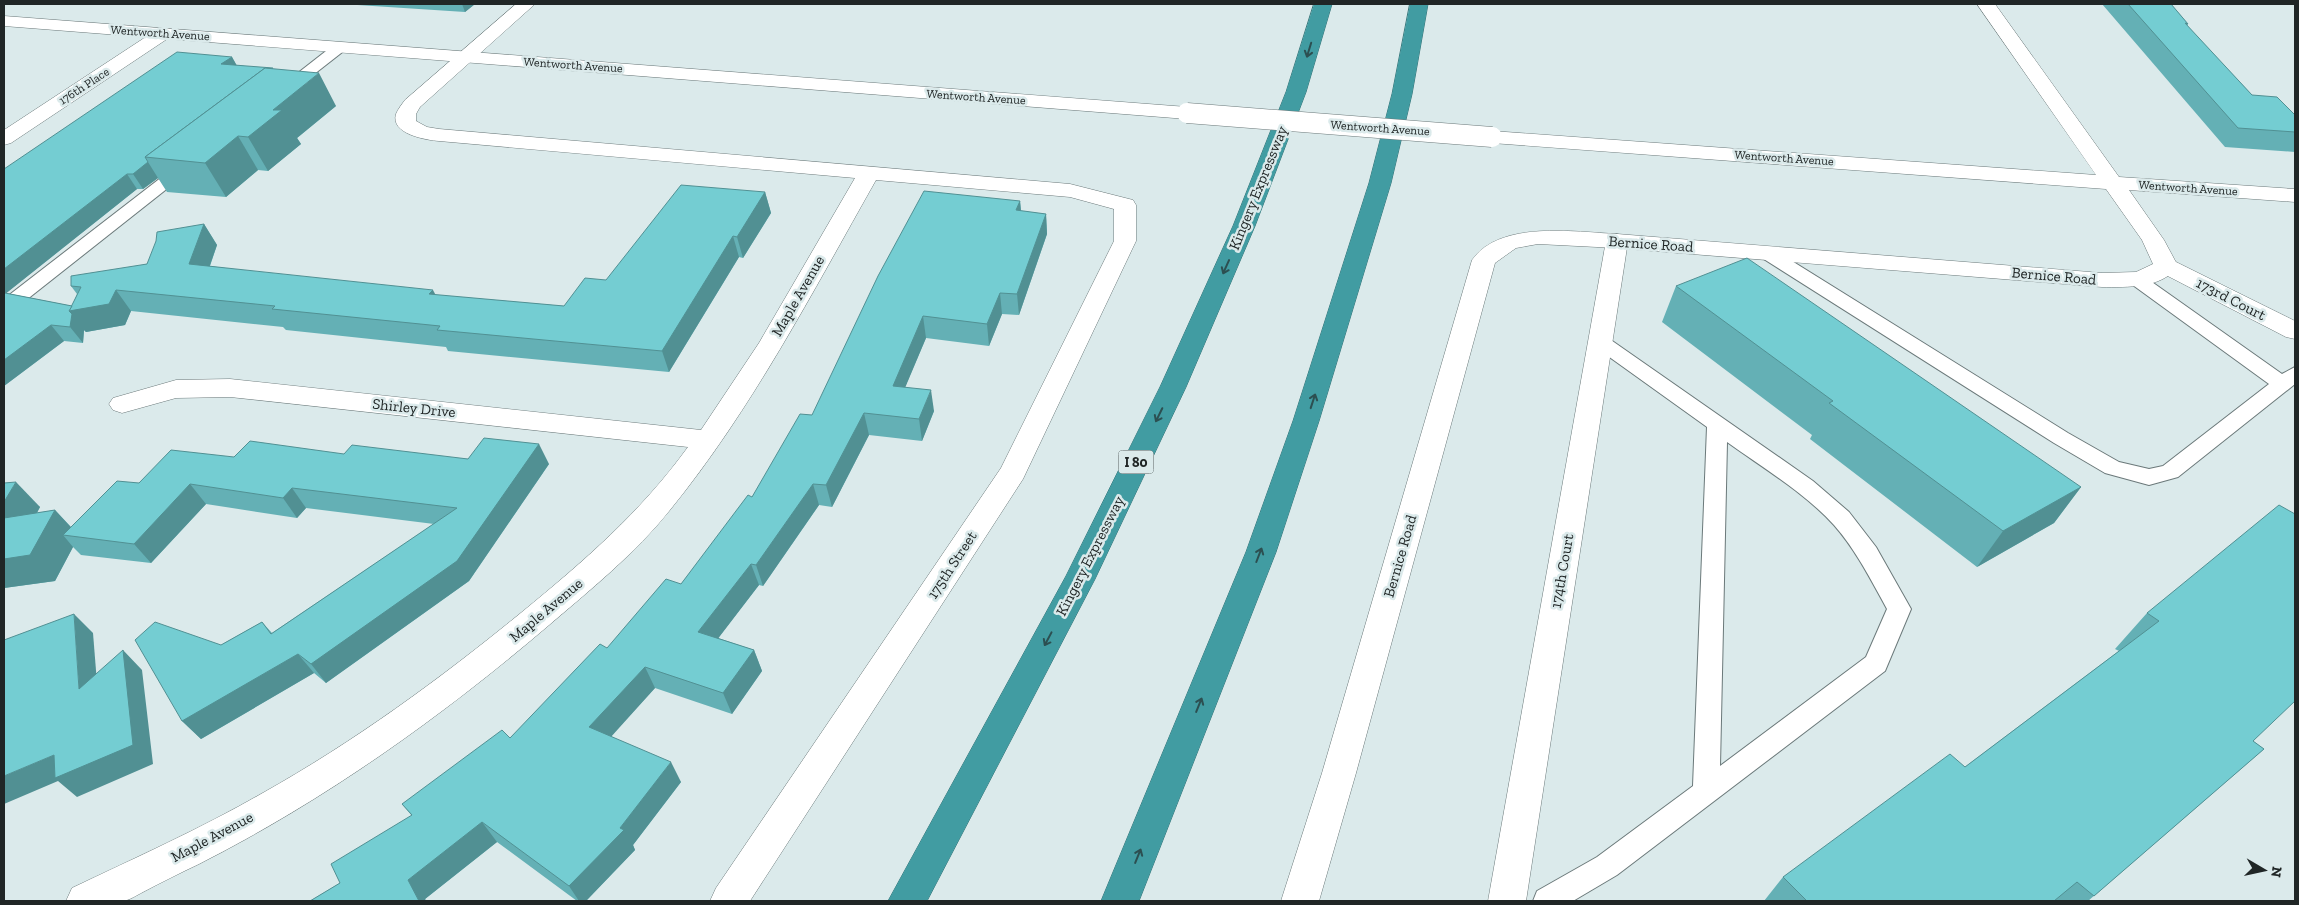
<svg xmlns="http://www.w3.org/2000/svg" width="2299" height="905" viewBox="0 0 2299 905" font-family="'Zilla Slab',serif">
  <style>
    .lines { fill: none; stroke-linecap: round; stroke-linejoin: round }
    .lane-casing { stroke: #6b797a; stroke-width: 2 }
    .street-casing { stroke: #6b797a; stroke-width: 1 }
    .secondary-casing { stroke: #6b797a; stroke-width: 1 }
    .highway-casing { stroke: #357377; stroke-width: 1 }
    .lane { fill: #fff; fill-rule: evenodd }
    .street { fill: #fff; fill-rule: evenodd }
    .secondary { fill: #fff; fill-rule: evenodd }
    .highway { fill: #419ca2; fill-rule: evenodd }
    .secondary-bridge-casing { stroke: #6b797a; stroke-width: 21; stroke-linecap: butt }
    .secondary-bridge { stroke: #fff; stroke-width: 20 }
    .wall { fill: #64b0b5 }
    .shaded-wall { fill: #519093 }
    .building { fill: #74cdd2; stroke: #519093 }
    .oneway { stroke: #2c4f51 }
    .labels { text-anchor: middle; dominant-baseline: central; stroke-width: 5; stroke-linejoin: round; paint-order: stroke }
    .far-street-label { font-size: 12px; fill: #202626; stroke: #dbeaeb }
    .shield { fill: #dbeaeb; stroke: #586161; stroke-width: 1 }
    .shield-label { font-size: 14px; font-weight: bold; fill: #202626 }
    .street-label { font-size: 15px; fill: #202626; stroke: #dbeaeb }
  </style>
  <rect width="100%" height="100%" fill="#dbeaeb"/>
  <g class="lines">
    <defs>
      <g id="lane">
        <path d="M340,43L345,44L347,47L345,50L290,93H280L277,90L280,87L335,44Z"/>
        <path d="M186,161L192,163L194,166L192,169L11,312L4,314V299L180,163Z"/>
        <path d="M1765,247L1771,248L2068,433L2119,462L2149,469L2163,466L2269,384L2130,283L2127,279L2130,275L2136,273L2142,275L2282,374L2295,367V384L2178,477L2149,485L2105,473L2054,443L1759,256L1756,252L1759,248Z"/>
        <path d="M1601,336L1608,338L1813,481L1849,512L1876,547L1911,609L1885,671L1617,875L1573,901H1533L1537,891L1597,857L1693,786L1707,427L1594,346L1591,342L1594,338ZM1727,442C1763,468 1804,492 1834,525C1856,550 1871,580 1887,609L1866,657L1720,766Z"/>
      </g>
      <g id="street">
        <path d="M516,4H535L420,107L416,114V121L427,127L439,129L1070,184L1133,200L1136,205V241L1023,479L750,901H710L716,888L1001,468L1114,241V209L1070,197L876,180C812,293 752,409 670,510C635,554 590,590 548,626C440,718 325,800 199,864C180,873 162,882 143,892C137,895 130,900 123,901C107,904 83,901 66,901L72,888C135,858 200,829 261,794C354,742 440,679 522,612C583,562 641,512 688,447L230,397L176,398L122,413L113,410L109,404L113,398L176,380L230,379L701,430L759,343L855,178L439,141C426,140 390,134 396,114C398,109 402,104 405,100Z"/>
        <path d="M164,28L170,29L173,33L170,37L11,143L4,145V130L158,29Z"/>
        <path d="M1617,234L1625,236L1628,241L1526,901H1488L1606,241L1609,236Z"/>
        <path d="M2166,259L2174,261L2295,321V339L2286,337L2158,271L2154,266L2158,261Z"/>
      </g>
      <g id="secondary">
        <path d="M1977,4H1995L2119,177L2295,189V202L2129,190L2164,240L2178,266C2162,289 2127,287 2102,287L1617,248L1538,244L1516,248L1495,263L1356,773L1319,901H1281L1322,773L1472,260C1500,220 1575,232 1617,234L2102,273L2136,272L2153,264L2142,240L2106,189L1492,143L1485,141L1482,137L1485,133L1492,131L2096,175Z"/>
        <path d="M4,16L1187,107L1194,109L1197,113L1194,117L1187,119L4,26Z"/>
      </g>
      <g id="highway">
        <path d="M1314,4H1332L1306,92L1255,226L1186,387L1095,579L927,901H888L1066,576L1160,387L1233,226L1286,92Z"/>
        <path d="M1410,4H1428L1412,94L1391,183L1319,421L1276,552L1139,901H1101L1246,552L1293,421L1369,183L1392,94Z"/>
      </g>
    </defs>
    <use href="#lane" class="lane-casing"/>
    <use href="#street" class="street-casing"/>
    <use href="#secondary" class="secondary-casing"/>
    <use href="#highway" class="highway-casing"/>
    <use href="#lane" class="lane"/>
    <use href="#street" class="street"/>
    <use href="#secondary" class="secondary"/>
    <use href="#highway" class="highway"/>
    <defs>
      <path id="secondary-bridge" d="M1187,113L1492,137"/>
    </defs>
    <use href="#secondary-bridge" class="secondary-bridge-casing"/>
    <use href="#secondary-bridge" class="secondary-bridge"/>
  </g>
  <g class="wall">
    <path d="M342,4H475L465,12Z"/>
    <path d="M2102,4H2171L2188,24L2187,26L2252,95L2295,115V152L2225,147Z"/>
    <path d="M232,57L236,65L273,69L336,106L297,138L301,144L268,171L258,170L226,197L167,192L158,178L143,189H137L6,293L72,306L77,294L71,286L147,264L204,224L217,245L210,266L436,295L564,306L606,280L765,192L771,213L743,258L739,257L669,372L448,351L446,347L286,330L283,327L131,311L125,325L86,332L84,330L83,343L64,341L4,386V169Z"/>
    <path d="M1020,201L1021,211L1046,214L1047,234L1019,315L1002,314L989,346L926,338L905,387L934,411L922,441L869,435L832,507L819,505L763,586L759,585L718,638L754,650L762,671L732,714L655,688L611,736L681,782L633,845L635,850L586,901H577L497,842L425,899L426,901H310L340,883L412,816L402,804L510,738L607,648L681,584L752,497L812,415Z"/>
    <path d="M1676,286L2081,487L2054,523L1977,567L1810,439L1812,435L1662,322Z"/>
    <path d="M344,454L468,459L549,464L469,581L326,683L314,673L201,739L182,721L221,645L262,622L272,633L434,524L306,508L297,518L206,504L151,563L81,555L73,547L55,581L4,588V483L40,507L37,513L55,510L71,527L139,483L234,457Z"/>
    <path d="M2295,514L2253,741L2264,749L2088,901H1764L1783,877L1965,767L2119,651L2115,649L2147,613Z"/>
  </g>
  <g class="shaded-wall">
    <path d="M462,4H475L465,12Z"/>
    <path d="M232,57L240,71L221,64Z"/>
    <path d="M319,73L336,106L297,138L301,144L268,171L248,137L273,110Z"/>
    <path d="M238,136L258,170L226,197L205,163Z"/>
    <path d="M148,162L158,178L143,189L133,174Z"/>
    <path d="M127,174L137,189L4,295V269Z"/>
    <path d="M765,192L771,213L743,258L737,237Z"/>
    <path d="M1020,201L1022,222L1016,210Z"/>
    <path d="M1046,214L1047,234L1019,315L1017,294Z"/>
    <path d="M204,224L217,245L203,285L189,264Z"/>
    <path d="M733,236L739,257L669,372L662,351Z"/>
    <path d="M116,290L131,311L125,325L86,332L84,330L83,343L70,327L69,311Z"/>
    <path d="M433,290L444,311L429,294Z"/>
    <path d="M1000,293L1002,314L989,346L987,324Z"/>
    <path d="M923,316L926,338L897,407L893,386Z"/>
    <path d="M51,325L64,341L4,386V360Z"/>
    <path d="M931,390L934,411L922,441L919,419Z"/>
    <path d="M864,413L869,435L832,507L826,485Z"/>
    <path d="M539,444L549,464L469,581L326,683L311,664Z"/>
    <path d="M16,482L40,507L19,545L4,529V502Z"/>
    <path d="M190,484L206,504L151,563L134,544Z"/>
    <path d="M813,484L819,505L763,586L756,565Z"/>
    <path d="M2081,487L2054,523L1977,567L2003,531Z"/>
    <path d="M292,488L306,508L297,518L283,498Z"/>
    <path d="M55,510L79,536L63,535L73,547L55,581L4,588V559Z"/>
    <path d="M751,564L759,585L707,653L698,632Z"/>
    <path d="M74,614L93,633L99,708L79,689Z"/>
    <path d="M123,650L142,670L153,764L77,797L58,781L4,804V776L54,755Z"/>
    <path d="M754,650L762,671L732,714L723,693Z"/>
    <path d="M298,654L314,673L201,739L182,721Z"/>
    <path d="M645,667L655,688L601,748L589,727Z"/>
    <path d="M671,762L681,782L633,845L635,850L586,901H579L569,886L620,828Z"/>
    <path d="M482,822L497,842L425,899L426,901H419L408,880Z"/>
  </g>
  <g class="building">
    <path d="M2128,4H2171L2188,24L2185,23L2252,95L2277,97L2295,115V132L2238,128Z"/>
    <path d="M177,52L232,57L221,64L273,68L272,69L265,68L145,157L148,162L133,174H127L4,269V169Z"/>
    <path d="M265,68L319,73L273,110H282L248,137L238,136L205,163L145,157Z"/>
    <path d="M681,185L765,192L737,237L733,236L662,351L437,330L440,326L272,309L275,306L116,290L109,304L69,311L81,287L71,286V276L147,264L156,241L157,232L204,224L189,264L433,290L429,294L564,306L585,278L606,280Z"/>
    <path d="M924,191L1020,201L1016,210L1046,214L1017,294L1000,293L987,324L923,316L893,386L931,390L919,419L864,413L826,485L813,484L756,565L751,564L698,632L754,650L723,693L645,667L589,727L671,762L620,828L624,830L569,886L482,822L408,880L419,901H310L340,883L331,864L412,815L402,804L502,730L510,738L600,644L607,648L666,579L681,584L748,495L752,497L800,414L812,415L878,276Z"/>
    <path d="M1747,258L2081,487L2003,531L1829,403L1833,401L1676,286Z"/>
    <path d="M5,293L72,306L69,311L72,314L70,327L51,325L4,360V294Z"/>
    <path d="M484,438L539,444L457,561L311,664L298,654L182,721L135,640L155,622L221,645L262,622L271,634L457,508L292,488L283,498L190,484L134,544L63,535L117,481L139,483L171,450L234,457L250,441L344,454L352,445L468,459Z"/>
    <path d="M16,482L4,502V483Z"/>
    <path d="M2279,505L2295,514V701L2253,741L2264,749L2094,896L2077,882L2054,901H1807L1783,877L1950,754L1965,767L2159,621L2147,613Z"/>
    <path d="M55,510L30,555L4,559V518Z"/>
    <path d="M74,614L79,689L123,650L133,745L55,778L54,755L4,776V640Z"/>
  </g>
  <defs><path id="oneway-shaft" d="M-6 0H5M1.5-3L5.5 0L1.5 3" fill="none" stroke-width="1.6" stroke-linecap="round" stroke-linejoin="round" transform="scale(1.25)"/></defs>
  <g class="oneway">
    <use href="#oneway-shaft" transform="translate(1309 50) rotate(107)"/>
    <use href="#oneway-shaft" transform="translate(1226 267) rotate(114)"/>
    <use href="#oneway-shaft" transform="translate(1313 401) rotate(-72)"/>
    <use href="#oneway-shaft" transform="translate(1159 415) rotate(116)"/>
    <use href="#oneway-shaft" transform="translate(1259 555) rotate(-69)"/>
    <use href="#oneway-shaft" transform="translate(1048 639) rotate(118)"/>
    <use href="#oneway-shaft" transform="translate(1199 705) rotate(-68)"/>
    <use href="#oneway-shaft" transform="translate(1138 856) rotate(-68)"/>
  </g>
  <g class="labels">
    <g class="far-street-label">
      <text transform="translate(160 33) rotate(4)">Wentworth Avenue</text>
      <text transform="translate(573 65) rotate(4)">Wentworth Avenue</text>
      <text transform="translate(84 86) rotate(-33)">176th Place</text>
      <text transform="translate(976 97) rotate(4)">Wentworth Avenue</text>
      <text transform="translate(1380 128) rotate(4)">Wentworth Avenue</text>
      <text transform="translate(1784 158) rotate(4)">Wentworth Avenue</text>
      <text transform="translate(2188 188) rotate(4)">Wentworth Avenue</text>
    </g>
    <rect class="shield" x="1118.5" y="450.5" width="35" height="23" rx="4"/>
    <g class="shield-label">
      <text x="1136" y="462">I 80</text>
    </g>
    <g class="street-label">
      <text transform="translate(1258 188) rotate(-68)">Kingery Expressway</text>
      <text transform="translate(1651 244) rotate(4)">Bernice Road</text>
      <text transform="translate(2054 276) rotate(5)">Bernice Road</text>
      <text transform="translate(798 296) rotate(-60)">Maple Avenue</text>
      <text transform="translate(2231 299) rotate(27)">173rd Court</text>
      <text transform="translate(414 408) rotate(6)">Shirley Drive</text>
      <text transform="translate(1090 556) rotate(-63)">Kingery Expressway</text>
      <text transform="translate(1400 556) rotate(-74)">Bernice Road</text>
      <text transform="translate(952 565) rotate(-57)">175th Street</text>
      <text transform="translate(1562 571) rotate(-80)">174th Court</text>
      <text transform="translate(546 610) rotate(-40)">Maple Avenue</text>
      <text transform="translate(212 837) rotate(-28)">Maple Avenue</text>
    </g>
  </g>
  <rect width="2299" height="905" fill="none" stroke="#202626" stroke-width="10"/>
  <g transform="translate(2264 870) rotate(99)" stroke="#dbeaeb" stroke-width="4" paint-order="stroke">
  <path d="M0-4L9 19L0 12L-9 19Z" fill="#202626"/>
  <text y="-8" font-size="14" font-weight="bold" text-anchor="middle" fill="#202626">N</text>
  </g>
</svg>
